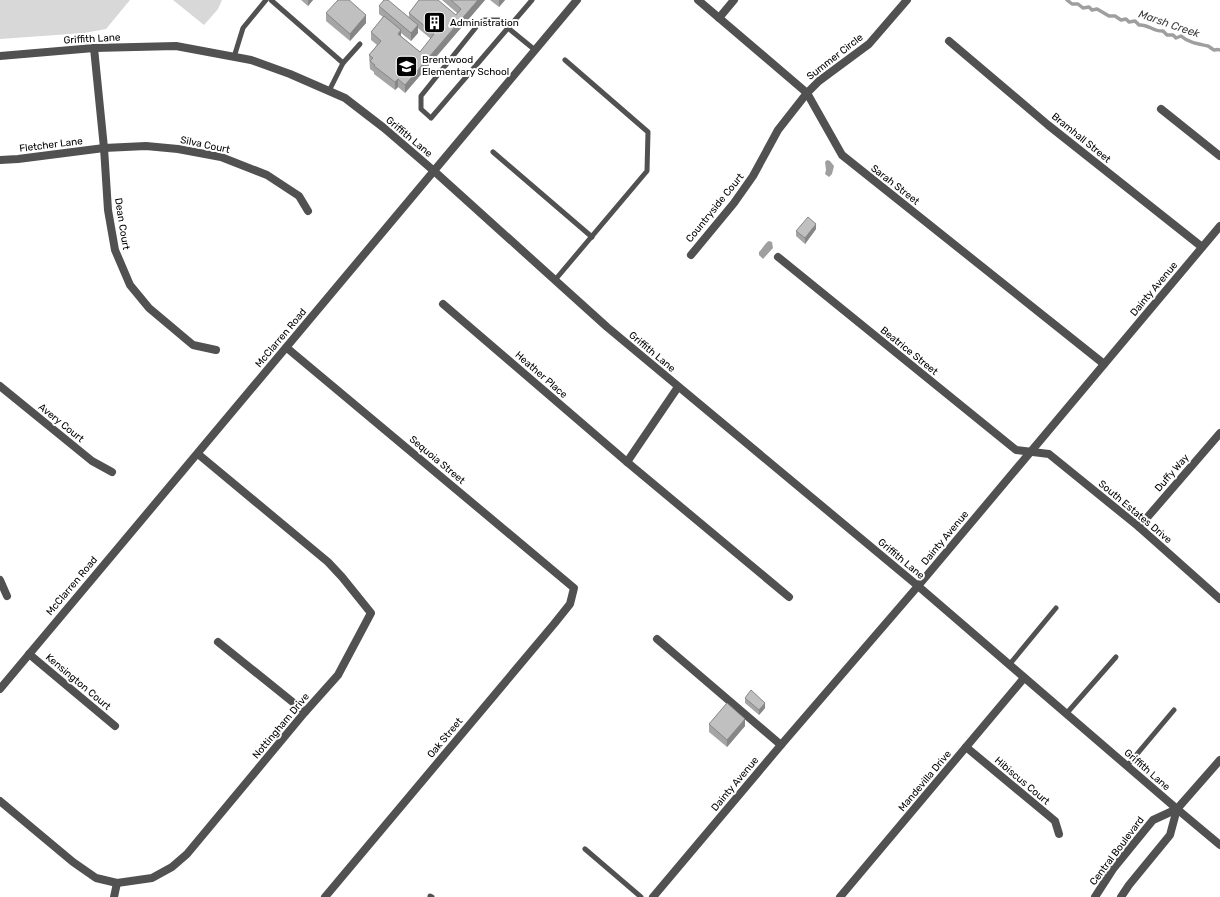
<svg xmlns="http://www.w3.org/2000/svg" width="1220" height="897" viewBox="0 0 1220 897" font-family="Rubik,sans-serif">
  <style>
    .green { fill: #d8d8d8 }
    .water { fill: #9f9f9f }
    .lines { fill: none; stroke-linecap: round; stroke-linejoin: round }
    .stream { stroke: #9f9f9f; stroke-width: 3.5 }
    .service { stroke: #515151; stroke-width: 5 }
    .minor { stroke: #515151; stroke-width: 8 }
    .tertiary { stroke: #515151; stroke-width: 8 }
    .wall { fill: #a5a5a5; fill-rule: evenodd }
    .shaded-wall { fill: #868686 }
    .building { fill: #c0c0c0; stroke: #868686 }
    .labels { text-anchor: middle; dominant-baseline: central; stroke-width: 4; stroke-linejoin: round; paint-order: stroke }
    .poi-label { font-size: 10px; fill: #000; stroke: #fff; text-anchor: start }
    .street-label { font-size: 10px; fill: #000; stroke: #fff }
    .water-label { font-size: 11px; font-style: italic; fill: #404040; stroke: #fff }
  </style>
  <rect width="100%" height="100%" fill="#fff"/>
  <g class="green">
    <path d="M0,0H130L106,29L84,33L0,39Z"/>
    <path d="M173,0H222L218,9L204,25Z"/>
  </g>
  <g class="water">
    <path d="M827,160L830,161L834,166L832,174L829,177L825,174L826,170L825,162Z"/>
    <path d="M769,241L772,242L773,248L763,259L759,255V252C763,248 765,243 769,241Z"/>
  </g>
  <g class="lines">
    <path class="stream" d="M1067,0L1072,4H1078L1083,8L1089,7L1092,10L1097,9L1109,16H1115L1121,20L1126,19L1129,22L1135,21L1139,25C1148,24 1154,32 1163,31L1167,35H1173L1176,38L1181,36C1189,43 1199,44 1208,46C1210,47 1212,49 1214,50C1216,50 1218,49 1220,50"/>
    <g class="service">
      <path d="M271,0L343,63"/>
      <path d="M532,0L508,28L535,50"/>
      <path d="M484,20H499L508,28L431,118L421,109V96L477,26Z"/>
      <path d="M234,57L243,28L266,0"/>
      <path d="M329,91L343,63L360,44"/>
      <path d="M493,152L592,237"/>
      <path d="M555,280L647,171L648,132L565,60"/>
      <path d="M1009,665L1056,608"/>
      <path d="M1066,714L1116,657"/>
      <path d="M1127,766L1174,710"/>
      <path d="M585,849L641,897"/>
      <path d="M430,896L432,897"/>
    </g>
    <g class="minor">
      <path d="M698,0L807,93L842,155L1104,364"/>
      <path d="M719,18L734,0"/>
      <path d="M949,41L1048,125L1202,247"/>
      <path d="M94,48L104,148L108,210L115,250L130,285L149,308L193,345L216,350"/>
      <path d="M1161,109L1220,156"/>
      <path d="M0,160L18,159L104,148L146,146L178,149L221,157L267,175L299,196L308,211"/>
      <path d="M691,255L734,203L753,176L778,130L807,93L819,81L869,44L907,0"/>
      <path d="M778,257L1016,450L1049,454L1139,527L1220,599"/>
      <path d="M443,304L627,462L789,597"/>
      <path d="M287,348L574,588L570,604L554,624L325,897"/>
      <path d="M0,386L92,461L112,472"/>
      <path d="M627,462L678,387"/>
      <path d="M1139,527L1220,433"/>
      <path d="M0,580L7,596"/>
      <path d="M657,639L781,745"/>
      <path d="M218,642L305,712"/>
      <path d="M29,654L115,726"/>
      <path d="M0,689L577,0"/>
      <path d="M966,747L1055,821L1059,834"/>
      <path d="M0,801L73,862L96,878L117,883L152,878L172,867L187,854L305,712L338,675L371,613L342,577L328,562L198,454"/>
      <path d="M1177,809L1220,845"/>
      <path d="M114,897L117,883"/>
      <path d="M653,897L781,745L918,586L1220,226"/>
      <path d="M840,897L1024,678"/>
    </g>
    <g class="tertiary">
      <path d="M0,56L94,48L176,46L251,60L290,74L345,98L384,128L434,171L607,327L918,586L1177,809"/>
      <path d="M1095,897L1113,869L1153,820L1177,809L1220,760"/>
      <path d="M1121,897L1129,885L1170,835L1177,809"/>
    </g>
  </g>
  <g class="wall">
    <path d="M301,0H313L308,6Z"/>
    <path d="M442,0H485L405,93L398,87L395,90L374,74V72L370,69L369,55L377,45L371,40V32L383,17L379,14V6L409,17V13L456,15L457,13ZM418,28L431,39L420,52L401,36V33L411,41L418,33Z"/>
    <path d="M490,0H505L499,7Z"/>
    <path d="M326,13L366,23L350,41L326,21Z"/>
    <path d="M816,229L805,244L796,236V231Z"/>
    <path d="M745,698L765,708L759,715L745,703Z"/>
    <path d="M709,724L745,726L727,747L709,732Z"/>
  </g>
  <g class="shaded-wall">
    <path d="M308,0H313L308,6Z"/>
    <path d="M478,0H485L405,93V85Z"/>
    <path d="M499,0H505L499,7Z"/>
    <path d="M366,15V23L350,41V34Z"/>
    <path d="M418,25V33L411,41V33Z"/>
    <path d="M401,30V38L398,34Z"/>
    <path d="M398,79V87L395,90V82Z"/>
    <path d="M816,224V229L805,244V238Z"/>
    <path d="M765,703V708L759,715V710Z"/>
    <path d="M745,719V726L727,747V740Z"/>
  </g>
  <g class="building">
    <path d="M338,0H349L366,15L350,34L326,13Z"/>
    <path d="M384,0H388L418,25L411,33L379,6Z"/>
    <path d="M419,0H438L456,15L461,9L451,0H478L405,85L398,79L395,82L374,66L375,65L370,61L373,58L369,55L381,41L371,32L384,16L401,30L398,34L420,52L434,34L409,13Z"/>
    <path d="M808,217L816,224L805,238L796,231Z"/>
    <path d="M751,690L765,703L759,710L745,698Z"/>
    <path d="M727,703L745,719L727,740L709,724Z"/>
  </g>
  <defs>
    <symbol id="building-square" viewBox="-11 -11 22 22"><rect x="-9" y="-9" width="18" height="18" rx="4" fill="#000" stroke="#fff"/><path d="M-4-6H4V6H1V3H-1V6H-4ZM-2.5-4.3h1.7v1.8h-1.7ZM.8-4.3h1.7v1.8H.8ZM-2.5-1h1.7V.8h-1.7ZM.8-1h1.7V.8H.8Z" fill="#fff"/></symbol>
    <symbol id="school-square" viewBox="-11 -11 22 22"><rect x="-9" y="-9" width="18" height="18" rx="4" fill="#000" stroke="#fff"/><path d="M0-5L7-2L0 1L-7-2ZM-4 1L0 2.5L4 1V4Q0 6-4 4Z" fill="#fff"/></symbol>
  </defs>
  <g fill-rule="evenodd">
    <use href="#building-square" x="422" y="10" width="25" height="25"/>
    <use href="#school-square" x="394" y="54" width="25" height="25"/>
  </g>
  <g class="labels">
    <g class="poi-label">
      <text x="450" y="23">Administration</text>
      <text x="422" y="60">Brentwood<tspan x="422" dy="12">Elementary School</tspan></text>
    </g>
    <g class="street-label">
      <text transform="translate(92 39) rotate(-3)">Griffith Lane</text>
      <text transform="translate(835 57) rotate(-38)">Summer Circle</text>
      <text transform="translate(409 137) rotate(40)">Griffith Lane</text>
      <text transform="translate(1081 138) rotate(39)">Bramhall Street</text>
      <text transform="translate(51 145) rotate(-7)">Fletcher Lane</text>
      <text transform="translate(205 145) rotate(12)">Silva Court</text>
      <text transform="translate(895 185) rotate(38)">Sarah Street</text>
      <text transform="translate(715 208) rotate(-51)">Countryside Court</text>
      <text transform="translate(122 224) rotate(81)">Dean Court</text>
      <text transform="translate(1154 289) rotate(-50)">Dainty Avenue</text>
      <text transform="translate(281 338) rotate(-50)">McClarren Road</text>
      <text transform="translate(909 351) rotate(39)">Beatrice Street</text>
      <text transform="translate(652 352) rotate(40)">Griffith Lane</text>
      <text transform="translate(541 375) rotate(41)">Heather Place</text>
      <text transform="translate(61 423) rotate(39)">Avery Court</text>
      <text transform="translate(437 460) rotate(40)">Sequoia Street</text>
      <text transform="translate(1172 473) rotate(-49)">Duffy Way</text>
      <text transform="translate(1135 512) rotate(40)">South Estates Drive</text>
      <text transform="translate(945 538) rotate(-50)">Dainty Avenue</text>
      <text transform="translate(901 559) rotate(40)">Griffith Lane</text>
      <text transform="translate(72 586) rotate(-50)">McClarren Road</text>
      <text transform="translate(78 682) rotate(40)">Kensington Court</text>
      <text transform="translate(281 726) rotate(-50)">Nottingham Drive</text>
      <text transform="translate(445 738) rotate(-50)">Oak Street</text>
      <text transform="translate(1147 770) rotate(41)">Griffith Lane</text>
      <text transform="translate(925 781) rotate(-50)">Mandevilla Drive</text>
      <text transform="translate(1022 781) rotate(40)">Hibiscus Court</text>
      <text transform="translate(735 784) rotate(-50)">Dainty Avenue</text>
      <text transform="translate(1117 851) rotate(-53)">Central Boulevard</text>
    </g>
    <g class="water-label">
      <text transform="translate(1169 24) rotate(19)">Marsh Creek</text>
    </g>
  </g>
</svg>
